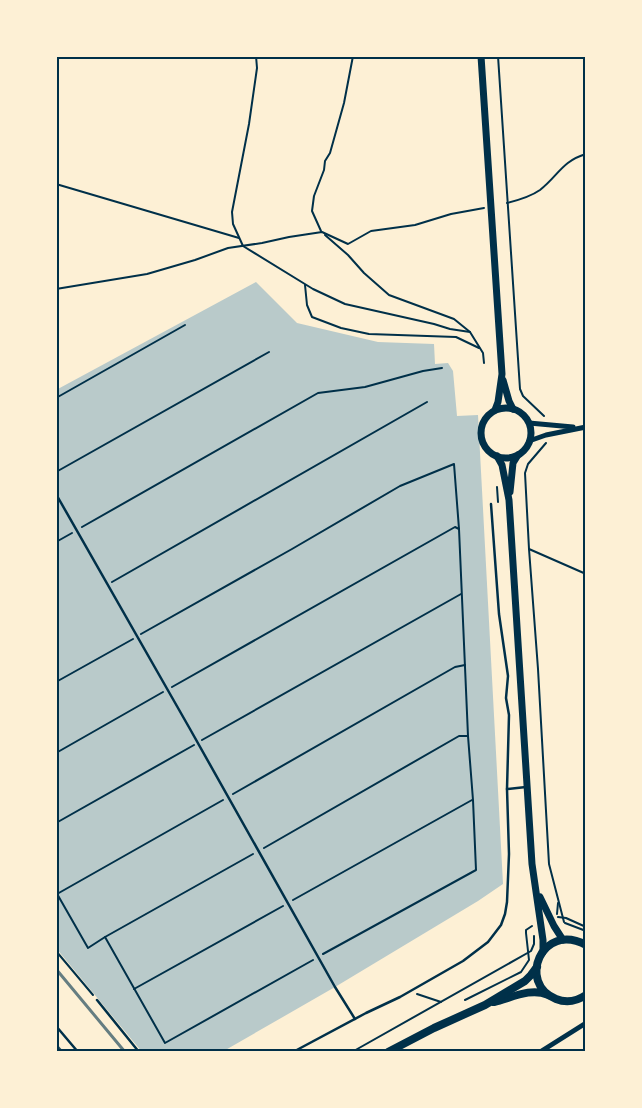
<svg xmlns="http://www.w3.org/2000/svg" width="642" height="1108" viewBox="0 0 642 1108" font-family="'Exo 2',sans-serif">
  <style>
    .green { fill: #b9caca }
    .building { fill: #264d5e }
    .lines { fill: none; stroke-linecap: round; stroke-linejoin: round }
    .path { stroke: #003049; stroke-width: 2 }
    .service { stroke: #003049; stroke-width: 2.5 }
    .minor { stroke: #003049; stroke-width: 5 }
    .tertiary { stroke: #003049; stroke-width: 7 }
    .secondary { stroke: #003049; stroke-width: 8 }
    .rail { stroke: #657d81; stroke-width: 3 }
    .neatline { fill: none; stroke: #003049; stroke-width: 2 }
  </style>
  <rect width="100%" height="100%" fill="#fdf0d5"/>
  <path class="green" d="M256,282L297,323L378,342L434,344L435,364L448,363L453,371L457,416L478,415L503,884L478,901L335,987L222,1052H142L56,948V390Z"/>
  <path class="building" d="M56,1043L64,1052H56Z"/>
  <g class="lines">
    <g class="path">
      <path d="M256,56L257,68L249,124L232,212L233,224L243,246L313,289L345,304L434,324L450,329L470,332"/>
      <path d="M498,56L520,389L523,396L544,416"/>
      <path d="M56,184L239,238"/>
      <path d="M507,203C519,200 530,197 540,190C558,176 562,161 586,154"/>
      <path d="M321,231L312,211L314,196L324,170L325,161L330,153L344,103L353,56"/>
      <path d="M325,235L348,255L364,273L389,295L454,319L470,332L483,353L484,363"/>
      <path d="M305,285L307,305L312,317L341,328L369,334L456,337L479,348"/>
      <path d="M56,289L147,274L195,260L228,248L262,243L289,237L322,232L348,244L371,231L415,225L451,214L484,208"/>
      <path d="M56,398L185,325"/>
      <path d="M546,443L528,464L525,473L529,549L538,669L549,864L564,922"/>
      <path d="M56,472L269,352"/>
      <path d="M497,487L498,502"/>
      <path d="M82,527L318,393L365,387L423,371L442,368"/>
      <path d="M56,542L72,533"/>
      <path d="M529,549L586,574"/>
      <path d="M112,582L427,402"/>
      <path d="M141,634L292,549L400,486L454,464L459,529"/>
      <path d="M56,682L133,639"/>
      <path d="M172,687L455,527L459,529L468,736L473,800L476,870L323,954"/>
      <path d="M202,740L461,594"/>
      <path d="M56,753L163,692"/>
      <path d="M233,794L455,667L465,665"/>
      <path d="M56,823L194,745"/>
      <path d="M264,848L459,736H467"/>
      <path d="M56,892L88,948L105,937L165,1043L313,960"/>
      <path d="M57,894L223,800"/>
      <path d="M293,900L472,800"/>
      <path d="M557,914L558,903"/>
      <path d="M558,917L566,918L586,927"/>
      <path d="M565,923L586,931"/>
      <path d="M105,937L253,854"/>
      <path d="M56,951L93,995"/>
      <path d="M134,989L283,906"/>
      <path d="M417,994L441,1002"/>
      <path d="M465,1000L521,972L529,960L526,933V930L532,926"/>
      <path d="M352,1052L531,951L534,944V936"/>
    </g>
    <g class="service">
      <path d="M56,494L190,729L335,987L355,1019"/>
      <path d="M507,789L526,787"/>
      <path d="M97,1000L139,1052"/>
      <path d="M56,1026L78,1052"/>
      <path d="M293,1052L366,1013L400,997L463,961L488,942L501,925L505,914L507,902L509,854L507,789L509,715L506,698L508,676L499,614L491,504"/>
    </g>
    <g class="minor">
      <path d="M529,423L573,427"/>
      <path d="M529,441L546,435L586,427"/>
      <path d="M540,1052L586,1023"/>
    </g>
    <g class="tertiary">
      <path d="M481,56L502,374L498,402L495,410"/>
      <path d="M503,380L509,401L513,409"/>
      <circle cx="506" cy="433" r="25"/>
      <path d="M497,456L502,465L509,500L532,864L543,940V952"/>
      <path d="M510,492L513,463L518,455"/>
      <path d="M540,897L554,926L563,940"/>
    </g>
    <g class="secondary">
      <path d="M586,945C541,921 517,984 556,999C566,1003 577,1001 586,995"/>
      <path d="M494,1002C511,998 531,987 548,995"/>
      <path d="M388,1052L434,1028L485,1005L525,981L531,975L537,967"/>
    </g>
    <path class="rail" d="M56,969L125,1052"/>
  </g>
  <rect width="642" height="1108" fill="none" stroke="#fdf0d5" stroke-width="115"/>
  <rect x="58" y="58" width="526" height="992" class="neatline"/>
</svg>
